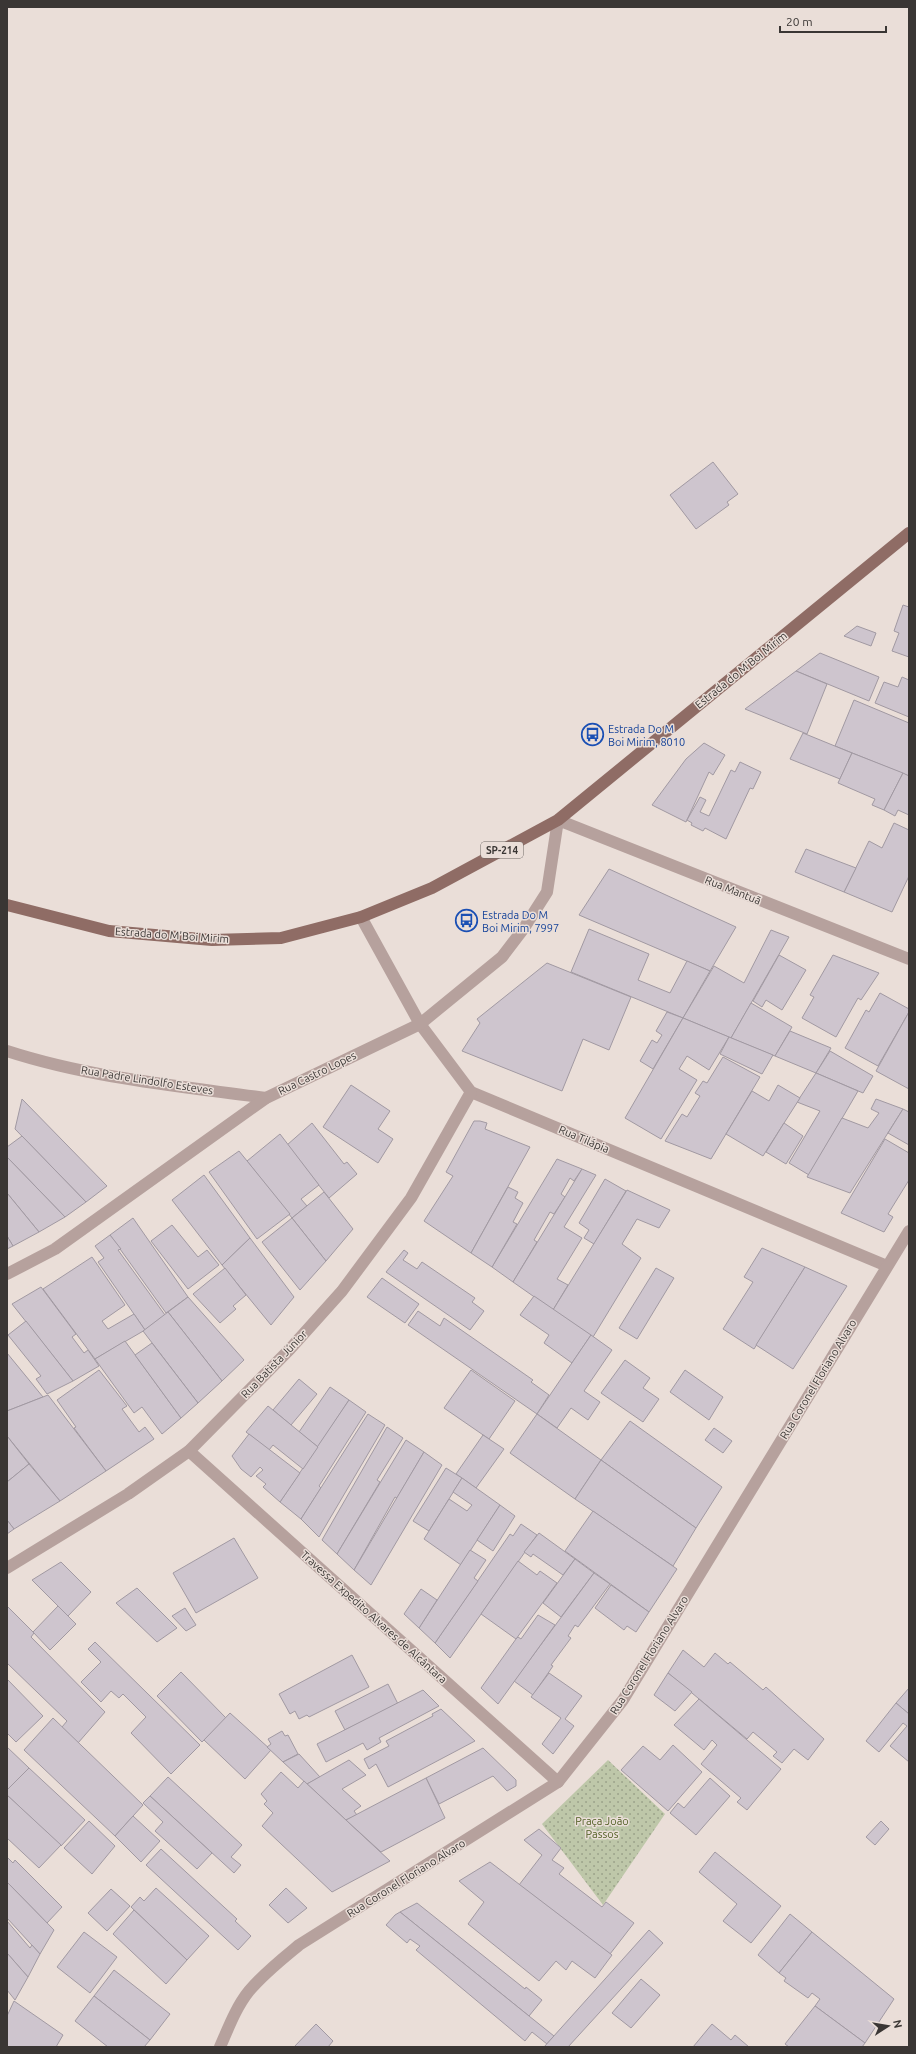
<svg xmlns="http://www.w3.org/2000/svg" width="916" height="2054" viewBox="0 0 916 2054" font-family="Ubuntu,sans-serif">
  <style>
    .park { fill: url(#park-dots) }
    .building { fill: #cec5ce; stroke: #a199a2 }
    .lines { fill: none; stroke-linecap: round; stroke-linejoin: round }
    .minor { stroke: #b6a19d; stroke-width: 12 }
    .major { stroke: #8f6c65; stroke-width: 12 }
    .labels { text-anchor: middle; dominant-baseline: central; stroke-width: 3; stroke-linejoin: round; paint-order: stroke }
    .shield { fill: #eaded8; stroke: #6f6865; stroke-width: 1 }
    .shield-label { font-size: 10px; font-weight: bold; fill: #3a3634 }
    .street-label { font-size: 11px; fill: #3a3634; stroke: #eaded8 }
    .transit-label { font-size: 11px; fill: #164399; stroke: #eaded8; text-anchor: start }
    .park-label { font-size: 11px; fill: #515f24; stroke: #eaded8 }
  </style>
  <defs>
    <pattern id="park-dots" width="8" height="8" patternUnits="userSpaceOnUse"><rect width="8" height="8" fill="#bec7a9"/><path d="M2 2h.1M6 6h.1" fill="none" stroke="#9ba28a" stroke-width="1.8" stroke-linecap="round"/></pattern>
  </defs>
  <rect width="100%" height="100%" fill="#eaded8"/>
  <path class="park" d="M608,1760L665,1814L603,1905L542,1824Z"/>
  <g class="building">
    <path d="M713,462L738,494L727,502L729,505L696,529L670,495Z"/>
    <path d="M903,605L909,607V657L892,651L899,633L894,631Z"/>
    <path d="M857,626L876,633L871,646L844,636Z"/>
    <path d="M820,653L879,677L869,701L796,671Z"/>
    <path d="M796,671L827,684L807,734L745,709Z"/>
    <path d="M902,677L909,680V717L875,703L884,682L898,687Z"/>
    <path d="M854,700L909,723V776L835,746Z"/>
    <path d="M803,733L852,753L840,779L790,759Z"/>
    <path d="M704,743L725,755L713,775L709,772L686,822L652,805L686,759Z"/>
    <path d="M852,753L903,773L884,810L872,805L875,799L838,783Z"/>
    <path d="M740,762L761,772L753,789L750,788L726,839L705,828L703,831L691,825L692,823L687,820L700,797L706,800L700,812L709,816L731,770L735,772Z"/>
    <path d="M903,773L909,776V815L898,810L895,816L884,810Z"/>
    <path d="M894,823L909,830V876L892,912L844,892L869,841L882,848Z"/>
    <path d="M806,849L856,868L844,892L795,872Z"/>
    <path d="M609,869L736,927L710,971L579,915Z"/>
    <path d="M589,929L649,954L638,980L670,993L687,961L710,971L683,1018L571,972Z"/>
    <path d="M771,930L789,937L731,1038L683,1018L714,966L744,983Z"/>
    <path d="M779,955L806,970L782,1010L766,1000L762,1007L753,1001Z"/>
    <path d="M833,955L879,973L861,1000L858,998L836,1037L802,1018L814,997L810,995Z"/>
    <path d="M547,963L631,997L609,1050L583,1039L562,1091L462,1051L480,1023L477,1019Z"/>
    <path d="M880,993L909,1009V1012L878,1066L845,1048L866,1010L869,1012Z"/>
    <path d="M751,1003L792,1027L775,1056L731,1038Z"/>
    <path d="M667,1012L683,1018L653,1069L640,1061L652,1040L657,1043L662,1035L656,1031Z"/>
    <path d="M909,1012V1089L876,1071Z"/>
    <path d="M683,1018L729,1037L709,1070L687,1056L679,1069L697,1080L661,1139L625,1118Z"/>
    <path d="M790,1031L831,1048L816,1073L775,1056Z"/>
    <path d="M729,1037L773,1055L762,1074L720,1054Z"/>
    <path d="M830,1051L873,1076L863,1093L816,1073Z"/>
    <path d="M723,1057L760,1077L711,1159L665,1141L682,1114L687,1117L700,1096L695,1093L703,1081L707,1083Z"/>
    <path d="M816,1073L858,1091L809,1175L789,1163L820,1111L797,1102Z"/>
    <path d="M351,1085L390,1111L378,1129L393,1139L378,1163L323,1127Z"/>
    <path d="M778,1085L800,1098L763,1156L726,1134L752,1091L769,1101Z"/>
    <path d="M22,1099L107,1186L86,1202L15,1129Z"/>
    <path d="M876,1099L903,1109L850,1193L807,1177L842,1118L868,1128L879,1113L871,1109Z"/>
    <path d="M903,1109L909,1112V1145L888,1133Z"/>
    <path d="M474,1121H480L487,1123L485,1129L530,1147L471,1253L424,1221L453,1176L446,1172Z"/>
    <path d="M312,1123L344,1164L347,1162L357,1174L329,1198L287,1145Z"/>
    <path d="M784,1123L803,1136L786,1164L766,1152Z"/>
    <path d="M280,1134L319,1185L301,1199L307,1206L292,1218L247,1161Z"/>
    <path d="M22,1136L86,1202L65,1217L7,1157V1147Z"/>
    <path d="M885,1139L909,1153V1180L888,1214L893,1217L884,1232L841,1213Z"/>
    <path d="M239,1151L290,1214L257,1239L209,1172Z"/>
    <path d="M7,1157L65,1217L39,1232L7,1193Z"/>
    <path d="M557,1159L582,1169L574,1181L570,1178L561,1194L565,1197L554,1214L550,1212L534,1240L537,1242L513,1282L492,1267Z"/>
    <path d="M582,1169L596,1175L564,1227L582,1238L557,1279L568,1285L553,1310L513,1282Z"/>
    <path d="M204,1175L250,1238L222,1265L172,1200Z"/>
    <path d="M605,1179L626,1191L594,1244L584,1238L589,1230L579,1223Z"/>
    <path d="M508,1187L518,1192L515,1198L523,1203L513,1222L517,1224L492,1267L471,1253Z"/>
    <path d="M627,1190L670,1210L659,1228L637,1219L622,1244L641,1258L593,1337L553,1310Z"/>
    <path d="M324,1192L353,1229L326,1261L292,1218Z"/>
    <path d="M7,1193L39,1232L13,1246L7,1236Z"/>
    <path d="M133,1218L188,1297L166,1313L110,1235Z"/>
    <path d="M292,1218L326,1261L300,1290L262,1242Z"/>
    <path d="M172,1225L198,1257L207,1250L219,1265L188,1289L151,1241Z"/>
    <path d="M110,1235L121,1249L118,1250L165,1315L145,1330L98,1262L104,1258L95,1246Z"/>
    <path d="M7,1236L13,1246L7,1249Z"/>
    <path d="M250,1238L294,1297L271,1325L222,1265Z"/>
    <path d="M762,1248L805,1267L754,1349L723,1329L753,1282L744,1277Z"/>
    <path d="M404,1250L408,1253L403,1260L417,1269L422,1262L475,1298L472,1302L484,1311L470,1330L386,1272Z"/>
    <path d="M92,1257L125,1305L102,1321L108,1329L134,1314L145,1330L95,1359L43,1289Z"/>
    <path d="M805,1267L847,1286L793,1369L756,1345Z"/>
    <path d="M225,1268L246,1295L233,1306L236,1309L220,1323L193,1294Z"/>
    <path d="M656,1268L674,1278L637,1339L619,1328Z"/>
    <path d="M382,1278L419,1304L405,1323L367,1297Z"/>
    <path d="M41,1287L76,1334L72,1337L84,1353L88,1350L99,1366L73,1381L12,1304Z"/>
    <path d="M534,1296L591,1335L572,1363L544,1343L549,1335L520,1315Z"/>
    <path d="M188,1297L244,1360L222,1381L168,1312Z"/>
    <path d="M418,1311L440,1326L444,1318L533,1380L531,1382L549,1395L537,1414L408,1325Z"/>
    <path d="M168,1312L222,1381L198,1403L143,1331Z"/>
    <path d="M26,1321L73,1381L47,1394L36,1379L41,1376L8,1335Z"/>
    <path d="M591,1335L612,1350L584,1391L600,1402L588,1420L571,1408L557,1428L537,1414Z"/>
    <path d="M125,1341L181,1418L162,1434L142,1407L134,1413L95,1359Z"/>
    <path d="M152,1343L198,1403L181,1418L135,1355Z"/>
    <path d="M7,1353L43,1397L7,1411Z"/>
    <path d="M625,1360L650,1378L643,1388L659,1399L643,1422L601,1393Z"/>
    <path d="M99,1370L127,1406L122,1409L139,1432L145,1427L154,1439L106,1471L74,1428L76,1427L57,1400Z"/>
    <path d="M471,1370L515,1401L489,1439L444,1408Z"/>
    <path d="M685,1370L723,1397L709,1420L670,1392Z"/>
    <path d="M299,1379L317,1394L291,1425L273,1410Z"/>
    <path d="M330,1387L349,1400L318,1447L299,1432Z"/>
    <path d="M48,1395L106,1471L60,1501L7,1436V1411Z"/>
    <path d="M349,1400L366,1412L319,1486L321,1488L301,1519L280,1502Z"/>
    <path d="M268,1406L318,1447L303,1469L273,1445L269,1450L246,1432Z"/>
    <path d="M368,1414L385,1425L319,1537L301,1519Z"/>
    <path d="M537,1414L601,1460L575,1499L510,1453Z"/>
    <path d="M630,1421L722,1487L696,1528L601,1460Z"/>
    <path d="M387,1427L403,1438L377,1480L380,1482L337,1554L322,1540Z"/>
    <path d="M714,1428L732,1441L723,1453L705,1440Z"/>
    <path d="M249,1434L300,1473L280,1502L263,1487L266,1484L256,1476L263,1470L260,1467L251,1477L241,1469L232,1456Z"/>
    <path d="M483,1435L504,1449L476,1488L456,1474Z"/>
    <path d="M7,1436L29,1464L7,1482Z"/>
    <path d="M406,1440L424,1452L397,1498L395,1497L354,1570L337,1554Z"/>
    <path d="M424,1452L442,1465L371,1585L354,1570Z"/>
    <path d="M601,1460L696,1528L673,1566L575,1499Z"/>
    <path d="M29,1464L60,1501L14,1529L7,1520V1482Z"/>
    <path d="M446,1468L462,1478L429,1531L413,1521Z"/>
    <path d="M462,1478L500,1505L461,1565L424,1539L449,1499L467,1511L472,1505L453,1492Z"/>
    <path d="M500,1505L515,1516L493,1551L477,1540Z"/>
    <path d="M593,1511L677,1569L649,1612L565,1551Z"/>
    <path d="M7,1520L14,1529L7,1534Z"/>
    <path d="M521,1524L537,1535L450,1658L435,1643L510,1534L513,1536Z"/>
    <path d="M539,1533L575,1559L563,1575L533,1554L531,1557L524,1552Z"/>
    <path d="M234,1538L258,1578L196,1613L173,1573Z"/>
    <path d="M470,1550L486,1560L474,1578L478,1581L435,1643L419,1628Z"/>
    <path d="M575,1559L594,1573L561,1617L543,1603Z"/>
    <path d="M518,1561L537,1575L540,1571L557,1583L516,1639L481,1614Z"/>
    <path d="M61,1562L91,1592L68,1616L32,1580Z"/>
    <path d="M594,1573L610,1584L578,1627L575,1625L568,1636L571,1638L551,1665L553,1666L533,1695L514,1681Z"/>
    <path d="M611,1585L649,1612L636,1632L627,1626L624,1630L595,1608Z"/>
    <path d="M137,1588L177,1628L157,1642L116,1603Z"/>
    <path d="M421,1589L437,1600L419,1628L404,1614Z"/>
    <path d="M7,1606L34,1633L31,1637L105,1712L78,1743L62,1727L67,1721L7,1663Z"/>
    <path d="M58,1606L76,1624L50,1650L33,1632Z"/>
    <path d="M185,1608L196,1625L186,1631L172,1616Z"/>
    <path d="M538,1615L555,1625L498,1704L481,1688L516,1639L518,1637L521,1639Z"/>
    <path d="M95,1642L200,1745L171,1774L131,1733L146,1717L123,1694L119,1698L111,1691L101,1702L81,1682L101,1662L88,1649Z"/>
    <path d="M683,1650L704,1667L715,1653L728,1664L730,1662L763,1690L766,1687L824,1739L808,1760L794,1749L782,1763L773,1756L777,1752L753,1732L747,1739L668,1673Z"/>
    <path d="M352,1655L369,1687L309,1717L307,1715L299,1719L295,1711L290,1714L279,1694Z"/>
    <path d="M181,1672L226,1718L202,1742L157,1696Z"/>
    <path d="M549,1673L582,1696L565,1719L574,1726L553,1754L542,1744L561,1718L531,1697Z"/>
    <path d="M668,1673L692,1692L675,1711L654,1695Z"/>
    <path d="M7,1679L43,1716L16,1742L7,1733Z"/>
    <path d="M388,1684L398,1704L345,1730L335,1711Z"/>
    <path d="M909,1688V1714L896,1703Z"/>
    <path d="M423,1690L439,1706L379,1738L381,1742L367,1750L363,1743L326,1762L317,1744Z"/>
    <path d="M699,1699L781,1769L747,1810L737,1802L741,1798L701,1764L717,1745L712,1740L704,1750L674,1725Z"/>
    <path d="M896,1703L909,1714V1762L890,1746L907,1726L903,1723L879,1752L866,1741Z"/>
    <path d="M441,1709L475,1741L388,1787L376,1764L369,1769L364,1759L389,1746L386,1741L433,1716L432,1714Z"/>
    <path d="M230,1713L271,1750L245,1779L204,1740Z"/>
    <path d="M53,1718L143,1805L115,1836L24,1750Z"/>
    <path d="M282,1731L285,1736L288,1735L298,1754L283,1762L267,1747L271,1744L268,1739Z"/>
    <path d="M673,1745L702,1772L668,1811L621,1770L643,1746L660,1760Z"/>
    <path d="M7,1747L29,1768L7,1790Z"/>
    <path d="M483,1748L516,1780V1786L507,1791L493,1776L439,1804L426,1778Z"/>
    <path d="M299,1754L320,1777L307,1784L283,1762Z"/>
    <path d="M349,1760L366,1775L342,1789L361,1806L354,1811L357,1815L346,1820L307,1784Z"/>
    <path d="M29,1768L85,1820L61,1846L7,1795V1790Z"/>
    <path d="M281,1772L298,1788L304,1781L390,1861L332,1892L262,1826L273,1813L264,1804L267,1801L261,1794Z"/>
    <path d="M168,1777L242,1845L231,1857L241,1865L234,1873L150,1796Z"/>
    <path d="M426,1778L445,1818L381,1852L346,1820Z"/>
    <path d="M710,1778L730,1796L696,1835L670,1813L678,1803L684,1808Z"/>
    <path d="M7,1795L61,1845L39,1868L7,1838Z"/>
    <path d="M150,1796L212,1853L197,1869L155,1831L163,1822L143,1803Z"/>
    <path d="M133,1816L160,1841L141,1862L115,1836Z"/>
    <path d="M89,1821L115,1846L92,1874L64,1848Z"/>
    <path d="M881,1821L889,1829L875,1845L866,1837Z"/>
    <path d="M539,1829L561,1848L552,1860L564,1868L559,1874L602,1907L606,1902L634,1923L610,1954L519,1885L542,1855L524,1840Z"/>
    <path d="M161,1849L237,1919L235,1921L251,1936L238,1950L146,1865Z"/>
    <path d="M715,1852L781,1906L751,1943L723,1921L737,1904L699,1872Z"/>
    <path d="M7,1857L13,1863L15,1860L62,1907L47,1923L7,1882Z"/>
    <path d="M490,1862L612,1955L595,1978L572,1961L566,1970L556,1961L539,1981L468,1924L484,1902L459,1881Z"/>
    <path d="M7,1882L54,1930L40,1954L7,1918Z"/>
    <path d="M156,1888L209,1936L187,1960L131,1907L140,1897L144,1901Z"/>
    <path d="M286,1888L307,1908L288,1923L269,1905Z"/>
    <path d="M111,1889L130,1906L107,1931L88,1913Z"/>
    <path d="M417,1903L525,1989L526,1987L542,2000L529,2016L400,1912Z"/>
    <path d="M134,1910L187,1960L166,1984L113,1934Z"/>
    <path d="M400,1912L529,2016L554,2036L547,2044L532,2032L525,2041L416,1950L420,1946L410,1939L407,1943L386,1925L395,1915Z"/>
    <path d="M790,1914L812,1932L779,1973L758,1955Z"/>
    <path d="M7,1921L30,1948L32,1945L40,1954L28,1977L7,1953Z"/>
    <path d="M649,1930L663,1943L568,2047H544Z"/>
    <path d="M84,1932L117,1957L90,1993L57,1967Z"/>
    <path d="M812,1932L894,1999L865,2043L815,2006L820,1999L812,1993L808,1998L784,1981L786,1978L779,1973Z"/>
    <path d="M7,1953L28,1977L15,2000L7,1990Z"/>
    <path d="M114,1970L170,2014L150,2040L94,1996Z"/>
    <path d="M641,1979L660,1995L631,2028L612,2013Z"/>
    <path d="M94,1996L150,2040L144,2047H108L75,2021Z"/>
    <path d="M14,2001L63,2035L56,2047H7V2016Z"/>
    <path d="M815,2006L865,2043L862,2047H789L785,2044Z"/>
    <path d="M316,2024L333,2041L328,2047H294Z"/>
    <path d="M712,2024L731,2040L735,2035L749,2047H693Z"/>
  </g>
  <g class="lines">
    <g class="minor">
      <path d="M361,917L420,1024L471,1092L887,1266"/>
      <path d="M7,1051C90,1078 179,1086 266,1098"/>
      <path d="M7,1274L55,1249L266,1098L420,1024L502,957L524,928L547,892L558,820L909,959"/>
      <path d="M189,1451L558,1782"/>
      <path d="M7,1568L128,1494L189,1451L290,1349L342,1291L411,1198L471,1092"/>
      <path d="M220,2047C228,2029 236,2007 249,1991C263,1974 282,1959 299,1945L558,1782L623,1700L909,1231"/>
    </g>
    <path class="major" d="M7,905L109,931L212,940L281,938L361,917L432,888L558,820L909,533"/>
  </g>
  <defs>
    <symbol id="bus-ring" viewBox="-11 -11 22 22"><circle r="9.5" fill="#eaded8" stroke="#1a4fb4" stroke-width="1.5"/><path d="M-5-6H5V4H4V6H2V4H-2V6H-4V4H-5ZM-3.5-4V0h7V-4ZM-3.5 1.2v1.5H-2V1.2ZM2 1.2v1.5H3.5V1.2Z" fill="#1a4fb4"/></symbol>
  </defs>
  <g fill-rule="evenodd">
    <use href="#bus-ring" x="580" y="722" width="25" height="25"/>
    <use href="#bus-ring" x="454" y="908" width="25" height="25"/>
  </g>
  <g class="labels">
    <rect class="shield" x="481" y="842" width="42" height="16" rx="3"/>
    <g class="shield-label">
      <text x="502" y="850">SP-214</text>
    </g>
    <g class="street-label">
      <text transform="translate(741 670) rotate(-39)">Estrada do M'Boi Mirim</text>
      <text transform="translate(733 890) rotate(22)">Rua Mantuã</text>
      <text transform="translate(172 935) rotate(4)">Estrada do M'Boi Mirim</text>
      <text transform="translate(317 1073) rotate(-26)">Rua Castro Lopes</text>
      <text transform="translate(147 1080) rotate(9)">Rua Padre Lindolfo Esteves</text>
      <text transform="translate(584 1139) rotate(23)">Rua Tilápia</text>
      <text transform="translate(274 1364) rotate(-46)">Rua Batista Júnior</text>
      <text transform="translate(818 1379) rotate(-59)">Rua Coronel Floriano Alvaro</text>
      <text transform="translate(374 1617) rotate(42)">Travessa Expedito Alvares de Alcântara</text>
      <text transform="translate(649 1655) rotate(-58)">Rua Coronel Floriano Alvaro</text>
      <text transform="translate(406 1878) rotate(-32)">Rua Coronel Floriano Alvaro</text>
    </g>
    <g class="transit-label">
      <text x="608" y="729">Estrada Do M<tspan x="608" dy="13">Boi Mirim, 8010</tspan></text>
      <text x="482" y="915">Estrada Do M<tspan x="482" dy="13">Boi Mirim, 7997</tspan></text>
    </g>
    <g class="park-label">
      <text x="602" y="1821">Praça João<tspan x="602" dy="13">Passos</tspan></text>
    </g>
  </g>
  <rect width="916" height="2054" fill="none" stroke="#3a3634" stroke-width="16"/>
  <g transform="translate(888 2026) rotate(78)" stroke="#eaded8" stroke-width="3" paint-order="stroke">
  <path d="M0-3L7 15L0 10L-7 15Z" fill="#3a3634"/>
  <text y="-6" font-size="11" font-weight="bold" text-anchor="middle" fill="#3a3634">N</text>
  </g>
  <path d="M780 26v6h106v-6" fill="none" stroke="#3a3634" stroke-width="2"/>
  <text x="786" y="26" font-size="12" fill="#3a3634" stroke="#eaded8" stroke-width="3" paint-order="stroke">20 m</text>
</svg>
